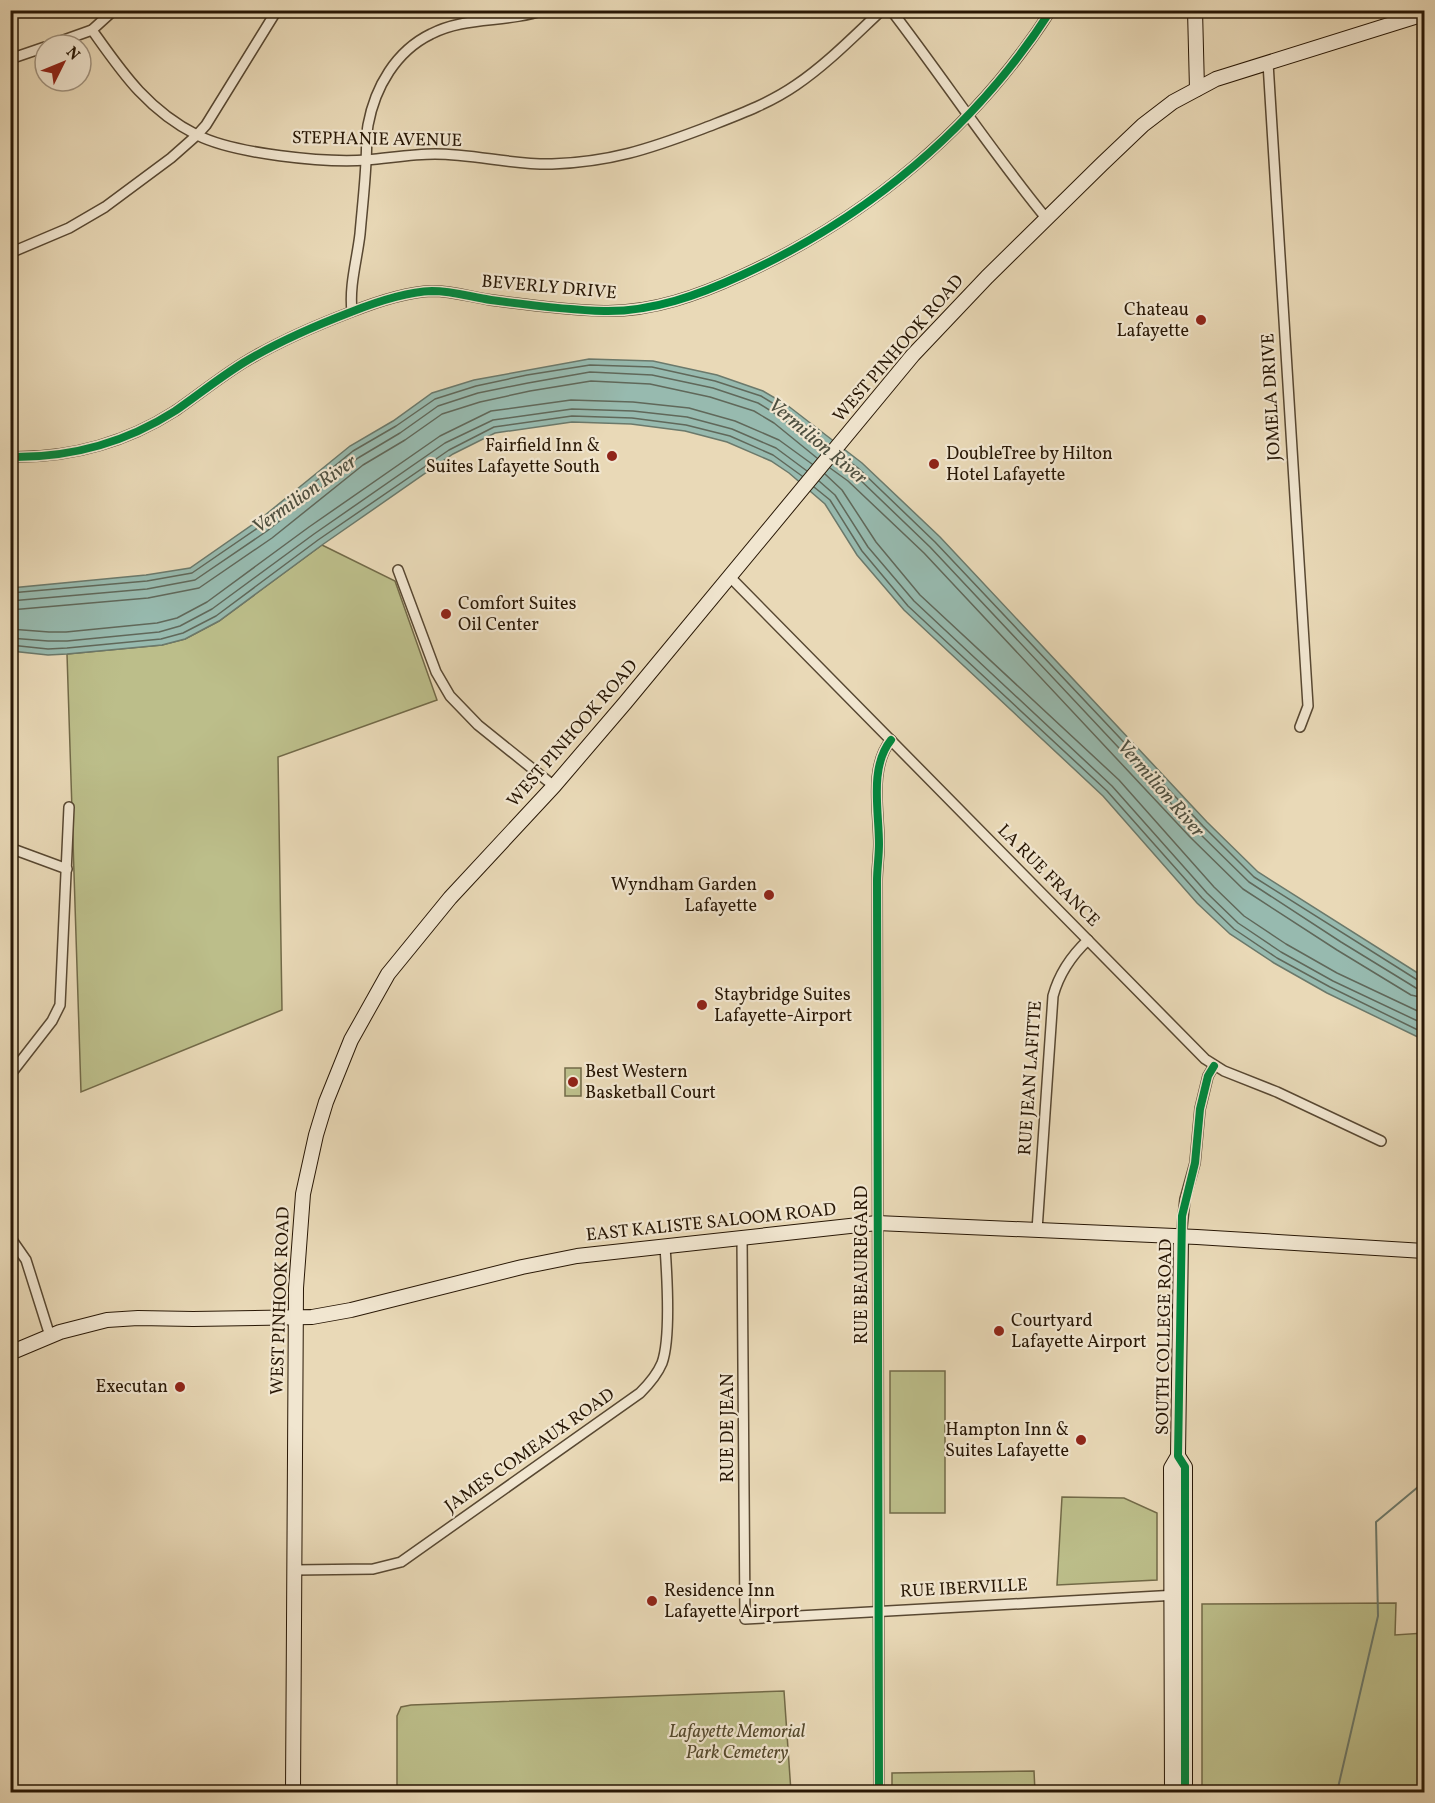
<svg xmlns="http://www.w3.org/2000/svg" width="1435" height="1803" viewBox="0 0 1435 1803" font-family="Vollkorn,serif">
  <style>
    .green { fill: #bcbe8a; stroke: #726a48; stroke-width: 1.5 }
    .water { fill: #97baaf; stroke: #6b796b; stroke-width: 1.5 }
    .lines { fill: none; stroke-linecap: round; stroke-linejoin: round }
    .shore { stroke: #60685a; stroke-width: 1.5 }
    .stream { stroke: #6b796b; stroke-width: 2 }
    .street-casing { stroke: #584832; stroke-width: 12 }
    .secondary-casing { stroke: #281705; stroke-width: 16 }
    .street { stroke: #f1e6d0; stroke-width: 9 }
    .secondary { stroke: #f1e6d0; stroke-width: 14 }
    .cycleway-casing { stroke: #f1e6d0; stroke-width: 11 }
    .cycleway { stroke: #00873e; stroke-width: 8 }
    .poi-dot { fill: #8f2418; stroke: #f1e6d0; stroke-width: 2 }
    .labels { text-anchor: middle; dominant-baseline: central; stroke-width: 4.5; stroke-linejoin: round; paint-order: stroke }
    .street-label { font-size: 18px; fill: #281705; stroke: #f1e6d0 }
    .poi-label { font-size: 18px; fill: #281705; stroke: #f1e6d0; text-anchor: start }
    .park-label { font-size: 18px; font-style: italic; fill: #54492d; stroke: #f1e6d0 }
    .water-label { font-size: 20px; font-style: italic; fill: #4f5040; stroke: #f1e6d0 }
  </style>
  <rect width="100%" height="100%" fill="#e9d9b7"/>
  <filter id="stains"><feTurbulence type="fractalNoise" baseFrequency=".00333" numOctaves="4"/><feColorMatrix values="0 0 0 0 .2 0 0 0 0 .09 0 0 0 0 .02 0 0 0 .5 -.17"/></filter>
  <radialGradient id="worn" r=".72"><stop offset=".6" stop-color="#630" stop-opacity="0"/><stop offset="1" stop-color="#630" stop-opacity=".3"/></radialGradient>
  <g class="green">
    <path d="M322,545L395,581L437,700L278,757L282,1010L81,1092L67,654L162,645L185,639L219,621Z"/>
    <rect x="565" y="1068" width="16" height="28"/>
    <rect x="890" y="1371" width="55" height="142"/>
    <path d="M1062,1497L1124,1498L1157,1513V1580L1057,1585Z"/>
    <path d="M1396,1603L1395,1635L1424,1633V1792H1202V1604Z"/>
    <path d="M784,1691L791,1792H397V1716L401,1707L411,1705Z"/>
    <path d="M1034,1771L1035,1792H892V1773Z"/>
  </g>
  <path class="water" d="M589,359L653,361L717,375L763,391L787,405L862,463L940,537L1207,822L1258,872L1424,977V1040L1327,993L1274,963L1230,934L1197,903L1103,796L904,610L857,555L825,504L789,473L771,461L727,442L685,431L631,424L572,422L495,433L453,454L322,545L219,621L185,639L162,645L67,654L48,655L11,651V588L146,575L190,568L259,520L350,446L393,421L432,393L474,380Z"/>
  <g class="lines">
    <g class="shore">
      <path d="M841,455L858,468L935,542L1203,826L1254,877L1419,981L1424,982"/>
      <path d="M836,461L854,474L930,547L1197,831L1249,882L1341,942L1416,988L1424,989"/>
      <path d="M830,468L848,481L924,553L1190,837L1243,889L1337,950L1411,995L1424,998"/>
      <path d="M825,474L842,490L876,542L920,595L1119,780L1214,887L1244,916L1286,944L1337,973L1424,1014"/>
      <path d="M819,481L835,495L868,547L914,601L1112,786L1207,893L1238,923L1281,952L1333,981L1424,1024"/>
      <path d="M814,487L830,500L862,551L908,606L1107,791L1202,898L1234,929L1277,958L1330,987L1424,1033"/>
      <path d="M10,593L147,581L192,573L262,525L353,451L396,426L435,399L476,386L527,375L590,365L652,367L715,381L761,396L784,410L828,445"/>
      <path d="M10,601L147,589L195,580L267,531L358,458L400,433L438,406L478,393L528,383L590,372L652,375L713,388L758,403L779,416L823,451"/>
      <path d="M10,610L148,598L199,588L272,538L363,465L405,440L442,414L480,402L530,391L591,381L650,384L710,397L754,411L774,423L817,458"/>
      <path d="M10,629L49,632H66L157,623L177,618L207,602L309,527L440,436L491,411L571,400L633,402L689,408L735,421L779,440L812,464"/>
      <path d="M10,638L48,641H67L159,632L180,626L212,609L314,534L445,443L493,420L572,409L633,411L687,417L732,429L776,448L807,471"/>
      <path d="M10,645L48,649L67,648L161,639L183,633L216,616L318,540L449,450L494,427L572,416L632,418L686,425L730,436L773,455L802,476"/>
    </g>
    <path class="stream" d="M1337,1792L1378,1616L1376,1522L1424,1482"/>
    <defs>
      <g id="street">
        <path d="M891,10C944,79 991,151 1046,218"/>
        <path d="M92,30C107,51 122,73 139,91C155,108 177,125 197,135C235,154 324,163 367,160C390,158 412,154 435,154C474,154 513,165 552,164C610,162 649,149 702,129C735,116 767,105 796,85C827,64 854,36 882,10"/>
        <path d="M50,45L92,30L114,10"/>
        <path d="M10,59L45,47"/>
        <path d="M1268,63L1308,706L1300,727"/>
        <path d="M10,253L69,228L105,207L171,158L197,135L206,125L277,10"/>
        <path d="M352,311C349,286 357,260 360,234C362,210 365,185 366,161C367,149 366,137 368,125C375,87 396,51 431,34C465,16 507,23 543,10"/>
        <path d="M10,457C69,458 125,443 175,411C198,395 219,378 243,363C274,344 317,325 351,312C376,302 406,292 432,291C453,291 471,297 491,300C528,305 567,310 604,311C652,312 699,295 742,275C867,218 976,127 1051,10"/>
        <path d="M398,570L436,672L450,696L478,725L554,786"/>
        <path d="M730,577L1205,1059L1224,1071L1277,1092L1381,1141"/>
        <path d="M10,848L67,869"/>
        <path d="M10,1075L52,1021L60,1005L69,807"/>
        <path d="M1037,1230L1053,996C1059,974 1071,956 1088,940"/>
        <path d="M10,1237L26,1260L50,1336"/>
        <path d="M1181,1237L1185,1199L1195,1163L1200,1109L1208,1076L1214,1066"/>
        <path d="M742,1238L745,1619L1177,1595"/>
        <path d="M295,1570L373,1569L401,1562L640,1393C649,1384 657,1375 662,1363C671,1338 667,1275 665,1247"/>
        <path d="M879,1792L877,881C877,869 879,856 879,844C879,811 869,767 891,740"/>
      </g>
      <g id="secondary">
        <path d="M1195,10L1197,89"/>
        <path d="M1181,1237L1178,1456L1185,1467V1792"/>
        <path d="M10,1353L60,1332L107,1320L138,1318L193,1319L312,1317L351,1310L522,1267L577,1256L877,1223L1197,1237L1424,1251"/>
        <path d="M293,1792L296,1288L303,1194L316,1135L326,1102L351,1040L388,974L450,898L554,786L625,703L913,355L987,277L1102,164L1143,125L1173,102L1216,79L1424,14"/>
        <path d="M1172,1792L1171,1468L1178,1456"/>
      </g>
    </defs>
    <use href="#street" class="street-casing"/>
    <use href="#secondary" class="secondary-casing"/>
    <use href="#street" class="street"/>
    <use href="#secondary" class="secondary"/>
    <defs>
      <g id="cycleway">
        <path d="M10,457C69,458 125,443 175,411C198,395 219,378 243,363C274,344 317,325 351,312C376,302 406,292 432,291C453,291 471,297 491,300C528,305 567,310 604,311C652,312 699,295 742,275C867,218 976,127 1051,10"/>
        <path d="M879,1792L877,881C877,869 879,856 879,844C879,811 869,767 891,740"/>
        <path d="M1185,1792V1467L1178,1456L1182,1216L1195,1163L1200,1109L1208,1076L1214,1066"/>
      </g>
    </defs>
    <use href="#cycleway" class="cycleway-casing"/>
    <use href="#cycleway" class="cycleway"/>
  </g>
  <g class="poi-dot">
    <circle cx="1201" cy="320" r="6"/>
    <circle cx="612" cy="456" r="6"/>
    <circle cx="934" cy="464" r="6"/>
    <circle cx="446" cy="614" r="6"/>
    <circle cx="769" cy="895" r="6"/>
    <circle cx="702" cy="1005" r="6"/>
    <circle cx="573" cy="1082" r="6"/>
    <circle cx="999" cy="1331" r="6"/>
    <circle cx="180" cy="1387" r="6"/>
    <circle cx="1081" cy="1440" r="6"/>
    <circle cx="652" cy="1601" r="6"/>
  </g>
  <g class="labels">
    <g class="street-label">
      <text transform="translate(377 140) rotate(1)">STEPHANIE AVENUE</text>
      <text transform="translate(549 288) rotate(5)">BEVERLY DRIVE</text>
      <text transform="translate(899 349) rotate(-49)">WEST PINHOOK ROAD</text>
      <text transform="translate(1272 397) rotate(-93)">JOMELA DRIVE</text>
      <text transform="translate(573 734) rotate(-49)">WEST PINHOOK ROAD</text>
      <text transform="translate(1048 876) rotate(45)">LA RUE FRANCE</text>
      <text transform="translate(1031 1078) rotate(-86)">RUE JEAN LAFITTE</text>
      <text transform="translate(711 1223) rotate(-6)">EAST KALISTE SALOOM ROAD</text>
      <text transform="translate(862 1265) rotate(-90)">RUE BEAUREGARD</text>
      <text transform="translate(281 1301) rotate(-88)">WEST PINHOOK ROAD</text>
      <text transform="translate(1165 1337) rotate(-89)">SOUTH COLLEGE ROAD</text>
      <text transform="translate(728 1428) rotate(-90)">RUE DE JEAN</text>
      <text transform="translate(530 1451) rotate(-35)">JAMES COMEAUX ROAD</text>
      <text transform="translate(964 1589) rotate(-3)">RUE IBERVILLE</text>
    </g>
    <g class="poi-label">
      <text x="1189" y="310" text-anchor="end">Chateau<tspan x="1189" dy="21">Lafayette</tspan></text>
      <text x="600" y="446" text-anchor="end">Fairfield Inn &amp;<tspan x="600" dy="21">Suites Lafayette South</tspan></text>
      <text x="946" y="454">DoubleTree by Hilton<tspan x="946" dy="21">Hotel Lafayette</tspan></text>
      <text x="458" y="604">Comfort Suites<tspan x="458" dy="21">Oil Center</tspan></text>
      <text x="757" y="885" text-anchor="end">Wyndham Garden<tspan x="757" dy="21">Lafayette</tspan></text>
      <text x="714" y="995">Staybridge Suites<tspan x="714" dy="21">Lafayette-Airport</tspan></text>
      <text x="585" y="1072">Best Western<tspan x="585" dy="21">Basketball Court</tspan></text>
      <text x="1011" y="1321">Courtyard<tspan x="1011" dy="21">Lafayette Airport</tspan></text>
      <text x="168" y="1387" text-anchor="end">Executan</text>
      <text x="1069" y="1430" text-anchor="end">Hampton Inn &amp;<tspan x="1069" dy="21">Suites Lafayette</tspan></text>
      <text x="664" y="1591">Residence Inn<tspan x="664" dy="21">Lafayette Airport</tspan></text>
    </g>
    <g class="park-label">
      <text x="737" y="1732">Lafayette Memorial<tspan x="737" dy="21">Park Cemetery</tspan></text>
    </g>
    <g class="water-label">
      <text transform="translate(817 442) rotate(40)">Vermilion River</text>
      <text transform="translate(305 495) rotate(-35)">Vermilion River</text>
      <text transform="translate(1160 789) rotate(49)">Vermilion River</text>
    </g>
  </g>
  <rect width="1435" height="1803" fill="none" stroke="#e9d9b7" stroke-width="36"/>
  <rect x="12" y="12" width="1411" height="1779" fill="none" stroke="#281705" stroke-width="3"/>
  <rect x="18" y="18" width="1399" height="1767" fill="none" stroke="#281705" stroke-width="1.5"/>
  <g transform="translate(63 63) rotate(47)"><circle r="28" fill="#f1e6d0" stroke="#a1937f" stroke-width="1.5"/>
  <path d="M0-4.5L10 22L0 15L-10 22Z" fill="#8f2418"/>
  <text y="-9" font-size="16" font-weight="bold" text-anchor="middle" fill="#281705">N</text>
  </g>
  <rect width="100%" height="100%" filter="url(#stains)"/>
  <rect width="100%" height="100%" fill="url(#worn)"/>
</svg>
